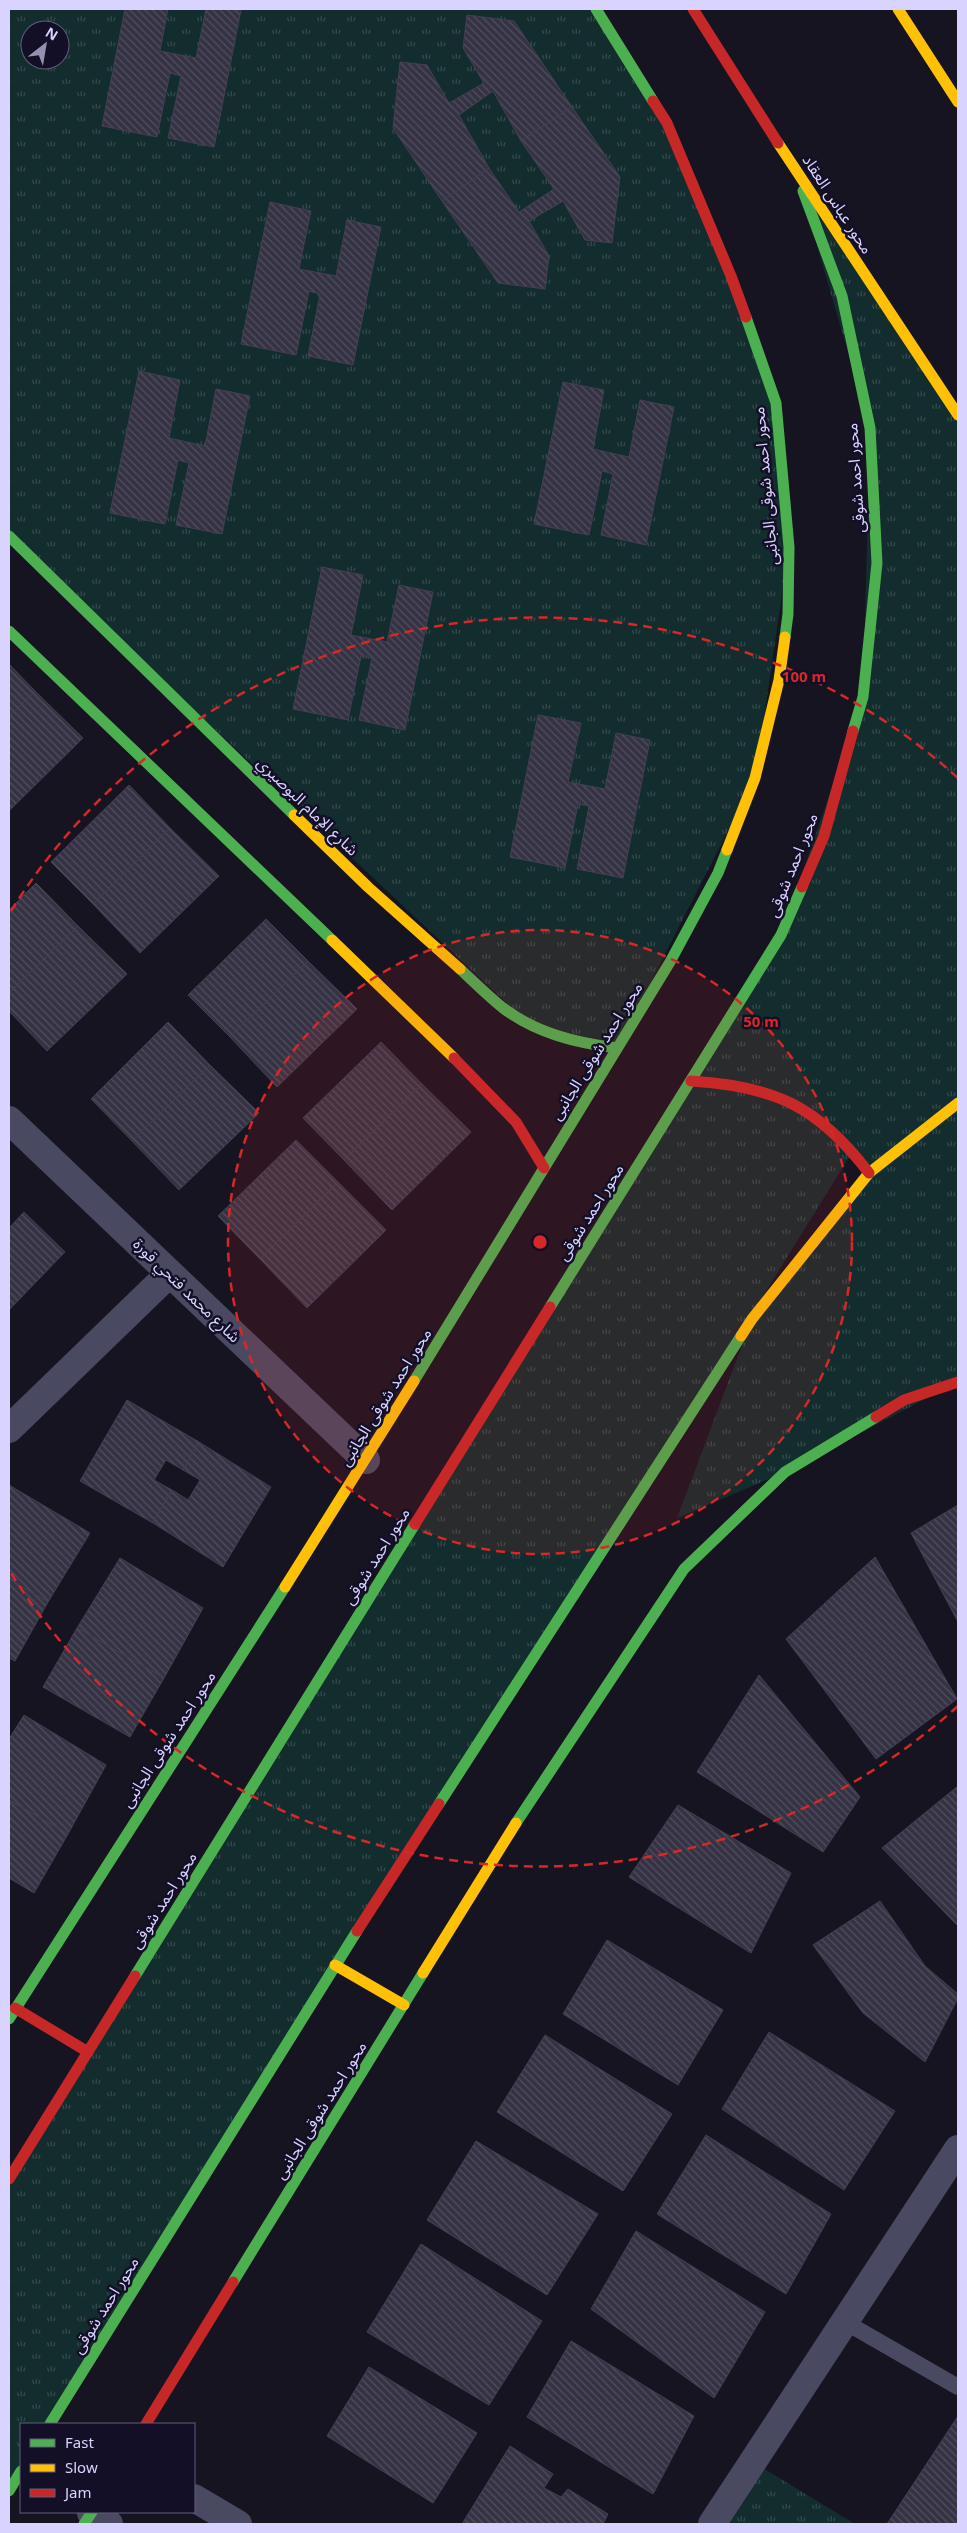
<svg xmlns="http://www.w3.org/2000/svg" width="967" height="2533" viewBox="0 0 967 2533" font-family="'Noto Sans','Noto Sans Arabic',sans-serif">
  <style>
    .grass { fill: url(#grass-tufts); fill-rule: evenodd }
    .building { fill: url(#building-back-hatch); stroke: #433f54 }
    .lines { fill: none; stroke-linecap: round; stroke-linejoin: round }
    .lane { stroke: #4a4962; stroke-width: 16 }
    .street { stroke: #4a4962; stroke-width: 28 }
    .fast { stroke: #4caf50; stroke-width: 11 }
    .slow { stroke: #ffc107; stroke-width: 11 }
    .jam { stroke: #c62828; stroke-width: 11 }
    .ring { fill: none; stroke: #d62828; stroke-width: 2.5; stroke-dasharray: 9 6 }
    .labels { text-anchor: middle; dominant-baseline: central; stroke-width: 5; stroke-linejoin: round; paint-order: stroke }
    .street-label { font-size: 16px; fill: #d9d4ff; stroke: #130f26 }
    .centre { fill: #d62828; stroke: #130f26; stroke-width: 2.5 }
    .ring-label { font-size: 15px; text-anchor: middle; font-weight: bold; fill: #d62828; stroke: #130f26; stroke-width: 5; stroke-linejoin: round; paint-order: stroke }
  </style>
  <defs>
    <pattern id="grass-tufts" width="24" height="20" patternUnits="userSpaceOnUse" patternTransform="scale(1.25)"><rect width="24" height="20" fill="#132c2d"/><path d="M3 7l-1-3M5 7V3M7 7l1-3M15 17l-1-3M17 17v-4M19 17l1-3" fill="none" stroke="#354a4c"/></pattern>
    <pattern id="building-back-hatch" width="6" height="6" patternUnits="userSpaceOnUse" patternTransform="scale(1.25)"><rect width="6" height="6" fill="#343243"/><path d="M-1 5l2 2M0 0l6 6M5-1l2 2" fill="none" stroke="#514f5f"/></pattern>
  </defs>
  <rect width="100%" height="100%" fill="#161421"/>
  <g class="grass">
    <path d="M9,9H596L667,123L776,403L789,547L755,778L617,1048L529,1024L9,536ZM30,30H60V60H30Z"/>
    <path d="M795,170L958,414V1382L785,1472L677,1518L752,1319L869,1173L853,1151L689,1415L52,2424H21V2474L9,2495V2179L781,935L863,697L870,428Z"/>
    <path d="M753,2462L855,2524H712Z"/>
  </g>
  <g class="building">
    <path d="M125,9H168L160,51L196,58L206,9L241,10L214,147L168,138L181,76L170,73L157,137L102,126Z"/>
    <path d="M467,15L514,21L572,107L521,141L493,91L459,115L489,168L442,201L393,128L400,62L427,65L449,103L484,83L463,48Z"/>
    <path d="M572,107L620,177L612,243L585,240L563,201L529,221L549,256L545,289L498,283L442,201L489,168L519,212L554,189L521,141Z"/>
    <path d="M270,202L311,211L299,269L336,276L347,220L381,227L353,365L308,356L320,294L309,291L296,355L241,344Z"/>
    <path d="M139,371L180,380L169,438L205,446L216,389L250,396L222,534L176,525L189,463L178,460L165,524L110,513Z"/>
    <path d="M563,382L604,390L593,449L629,457L640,400L674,407L646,545L601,535L613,474L602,471L589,535L534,524Z"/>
    <path d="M322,567L363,575L351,635L387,642L399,585L433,592L405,730L359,720L372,658L361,656L348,720L293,709Z"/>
    <path d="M9,664L35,691L9,717Z"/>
    <path d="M35,691L83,738L9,811V717Z"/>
    <path d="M538,715L581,723L568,782L605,789L616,733L650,740L623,878L577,869L589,806L578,804L565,868L510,857Z"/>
    <path d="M129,785L170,828L93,904L51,862Z"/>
    <path d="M170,828L219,876L140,953L93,904Z"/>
    <path d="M36,883L78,926L9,993V910Z"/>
    <path d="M266,919L308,961L230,1037L188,995Z"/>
    <path d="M78,926L127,974L47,1051L9,1011V993Z"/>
    <path d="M308,961L357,1009L277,1087L230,1037Z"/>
    <path d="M168,1022L210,1065L132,1141L91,1099Z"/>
    <path d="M381,1042L422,1084L344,1160L303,1118Z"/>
    <path d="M210,1065L259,1113L179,1190L132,1141Z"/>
    <path d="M422,1084L471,1132L392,1210L344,1160Z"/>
    <path d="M296,1140L338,1182L260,1259L218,1216Z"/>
    <path d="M338,1182L386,1230L307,1308L260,1259Z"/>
    <path d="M24,1212L65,1252L9,1310V1228Z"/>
    <path d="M127,1400L199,1442L183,1470L166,1460L154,1480L172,1490L153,1523L80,1481Z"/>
    <path d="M199,1442L271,1487L223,1567L153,1523L172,1490L188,1500L200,1480L183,1470Z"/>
    <path d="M9,1485L90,1533L48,1602L9,1579Z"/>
    <path d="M958,1505V1622L911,1533Z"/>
    <path d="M875,1557L957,1699L876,1759L786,1639Z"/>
    <path d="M120,1558L203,1608L164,1678L77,1628Z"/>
    <path d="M9,1579L48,1602L15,1661L9,1658Z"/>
    <path d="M77,1628L164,1678L130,1737L43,1687Z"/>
    <path d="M759,1675L860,1797L823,1852L697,1772Z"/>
    <path d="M24,1715L106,1765L68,1834L9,1800V1739Z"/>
    <path d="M958,1786V1926L882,1848Z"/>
    <path d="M9,1800L68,1834L34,1893L9,1878Z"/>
    <path d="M678,1805L791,1873L751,1953L629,1877Z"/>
    <path d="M880,1901L925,1966L958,1994V1998L925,2062L863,2013L813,1945Z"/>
    <path d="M607,1940L723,2010L678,2085L563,2014Z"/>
    <path d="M769,2032L895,2111L844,2190L722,2109Z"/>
    <path d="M545,2035L672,2114L623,2191L497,2112Z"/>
    <path d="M706,2135L831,2214L786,2294L657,2214Z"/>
    <path d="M476,2141L598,2214L547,2295L427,2220Z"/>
    <path d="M636,2231L765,2312L714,2398L591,2309Z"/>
    <path d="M421,2244L542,2321L489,2405L367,2332Z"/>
    <path d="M571,2341L694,2416L653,2494L527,2417Z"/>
    <path d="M369,2367L477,2433L433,2503L327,2436Z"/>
    <path d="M958,2416V2524H887Z"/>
    <path d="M510,2446L553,2474L544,2488L561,2497L568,2489L608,2514L603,2524H462Z"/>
  </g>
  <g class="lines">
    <path class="lane" d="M845,2322L958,2387"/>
    <g class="street">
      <path d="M9,1120L366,1460"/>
      <path d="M9,1429L169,1274"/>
      <path d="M194,2498L238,2524"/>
      <path d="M91,2513L109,2524"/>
      <path d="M712,2524L958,2149"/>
    </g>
    <g class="fast">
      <path d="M596,9L653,101"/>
      <path d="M803,191L842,296L870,428L877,563L863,697L853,731"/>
      <path d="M746,317L776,403L789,547L788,614L785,637"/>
      <path d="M9,536L294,815"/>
      <path d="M9,631L332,940"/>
      <path d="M460,969C474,982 488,996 503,1008C536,1033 576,1043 617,1048"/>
      <path d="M550,1307L781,935L802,887"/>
      <path d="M414,1381L670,962L718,873L727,850"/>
      <path d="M439,1804L741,1336"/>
      <path d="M516,1823L684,1569L785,1472L876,1417"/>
      <path d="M135,1976L415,1524"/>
      <path d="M9,2019L285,1587"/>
      <path d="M233,2282L423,1973"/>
      <path d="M50,2424L357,1931"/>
      <path d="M9,2491L21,2471"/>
      <path d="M84,2524L92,2512"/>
    </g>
    <g class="slow">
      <path d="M898,9L958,102"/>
      <path d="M778,143L958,415"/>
      <path d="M294,815L368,887L460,969"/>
      <path d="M727,850L755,778L779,680L785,637"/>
      <path d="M332,940L454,1058"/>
      <path d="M741,1336L752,1319L869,1173L958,1103"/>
      <path d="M285,1587L414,1381"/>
      <path d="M335,1965L404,2005"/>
      <path d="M423,1973L516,1823"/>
    </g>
    <g class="jam">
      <path d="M693,9L778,143"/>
      <path d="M653,101L667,123L731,276L746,317"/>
      <path d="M802,887L824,836L853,731"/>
      <path d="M454,1058L516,1122L544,1168"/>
      <path d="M691,1081C774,1086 818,1106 869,1173"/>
      <path d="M876,1417L904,1400L958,1382"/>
      <path d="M415,1524L550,1307"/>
      <path d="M357,1931L439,1804"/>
      <path d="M15,2008L88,2052"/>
      <path d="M9,2179L135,1976"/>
      <path d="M146,2424L233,2282"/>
    </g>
  </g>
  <circle cx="540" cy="1242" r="312" fill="#d62828" fill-opacity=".12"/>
  <g class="ring">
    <circle cx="540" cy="1242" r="312"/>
    <path d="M958 1706A624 624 0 0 1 11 1573M11 911A624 624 0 0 1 958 778"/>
  </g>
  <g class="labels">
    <g class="street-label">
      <text transform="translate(838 204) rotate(57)">محور عباس العقاد</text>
      <text transform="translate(855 478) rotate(-94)">محور احمد شوقى</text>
      <text transform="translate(765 486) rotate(-95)">محور احمد شوقى الجانبى</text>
      <text transform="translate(308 806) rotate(44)">شارع الإمام البوصيري</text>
      <text transform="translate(792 865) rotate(-68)">محور احمد شوقى</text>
      <text transform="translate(596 1051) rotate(-58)">محور احمد شوقى الجانبى</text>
      <text transform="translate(590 1212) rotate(-58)">محور احمد شوقى</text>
      <text transform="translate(187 1290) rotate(44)">شارع محمد فتحي قورة</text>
      <text transform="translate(385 1397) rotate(-58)">محور احمد شوقى الجانبى</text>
      <text transform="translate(376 1556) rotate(-58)">محور احمد شوقى</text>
      <text transform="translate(168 1739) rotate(-57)">محور احمد شوقى الجانبى</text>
      <text transform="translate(163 1900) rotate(-58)">محور احمد شوقى</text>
      <text transform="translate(320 2110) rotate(-58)">محور احمد شوقى الجانبى</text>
      <text transform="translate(105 2305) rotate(-58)">محور احمد شوقى</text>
    </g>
  </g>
  <circle cx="540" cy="1242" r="8" class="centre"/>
  <g class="ring-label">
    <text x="804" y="682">100 m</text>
    <text x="761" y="1027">50 m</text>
  </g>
  <rect width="967" height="2533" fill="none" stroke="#d9d4ff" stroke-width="20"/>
  <rect x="20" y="2423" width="175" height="90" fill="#130f26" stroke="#625e7d"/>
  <rect x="30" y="2439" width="25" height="8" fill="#4caf50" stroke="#625e7d"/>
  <text x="65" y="2448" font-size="15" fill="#d9d4ff">Fast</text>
  <rect x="30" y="2464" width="25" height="8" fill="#ffc107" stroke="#625e7d"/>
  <text x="65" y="2473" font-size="15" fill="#d9d4ff">Slow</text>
  <rect x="30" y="2489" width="25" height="8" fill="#c62828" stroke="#625e7d"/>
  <text x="65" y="2498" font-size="15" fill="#d9d4ff">Jam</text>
  <g transform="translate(45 45) rotate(31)"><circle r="24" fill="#130f26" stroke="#625e7d"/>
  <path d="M0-4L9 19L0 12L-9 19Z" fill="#9591b1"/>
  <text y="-8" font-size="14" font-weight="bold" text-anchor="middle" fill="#d9d4ff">N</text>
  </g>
</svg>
